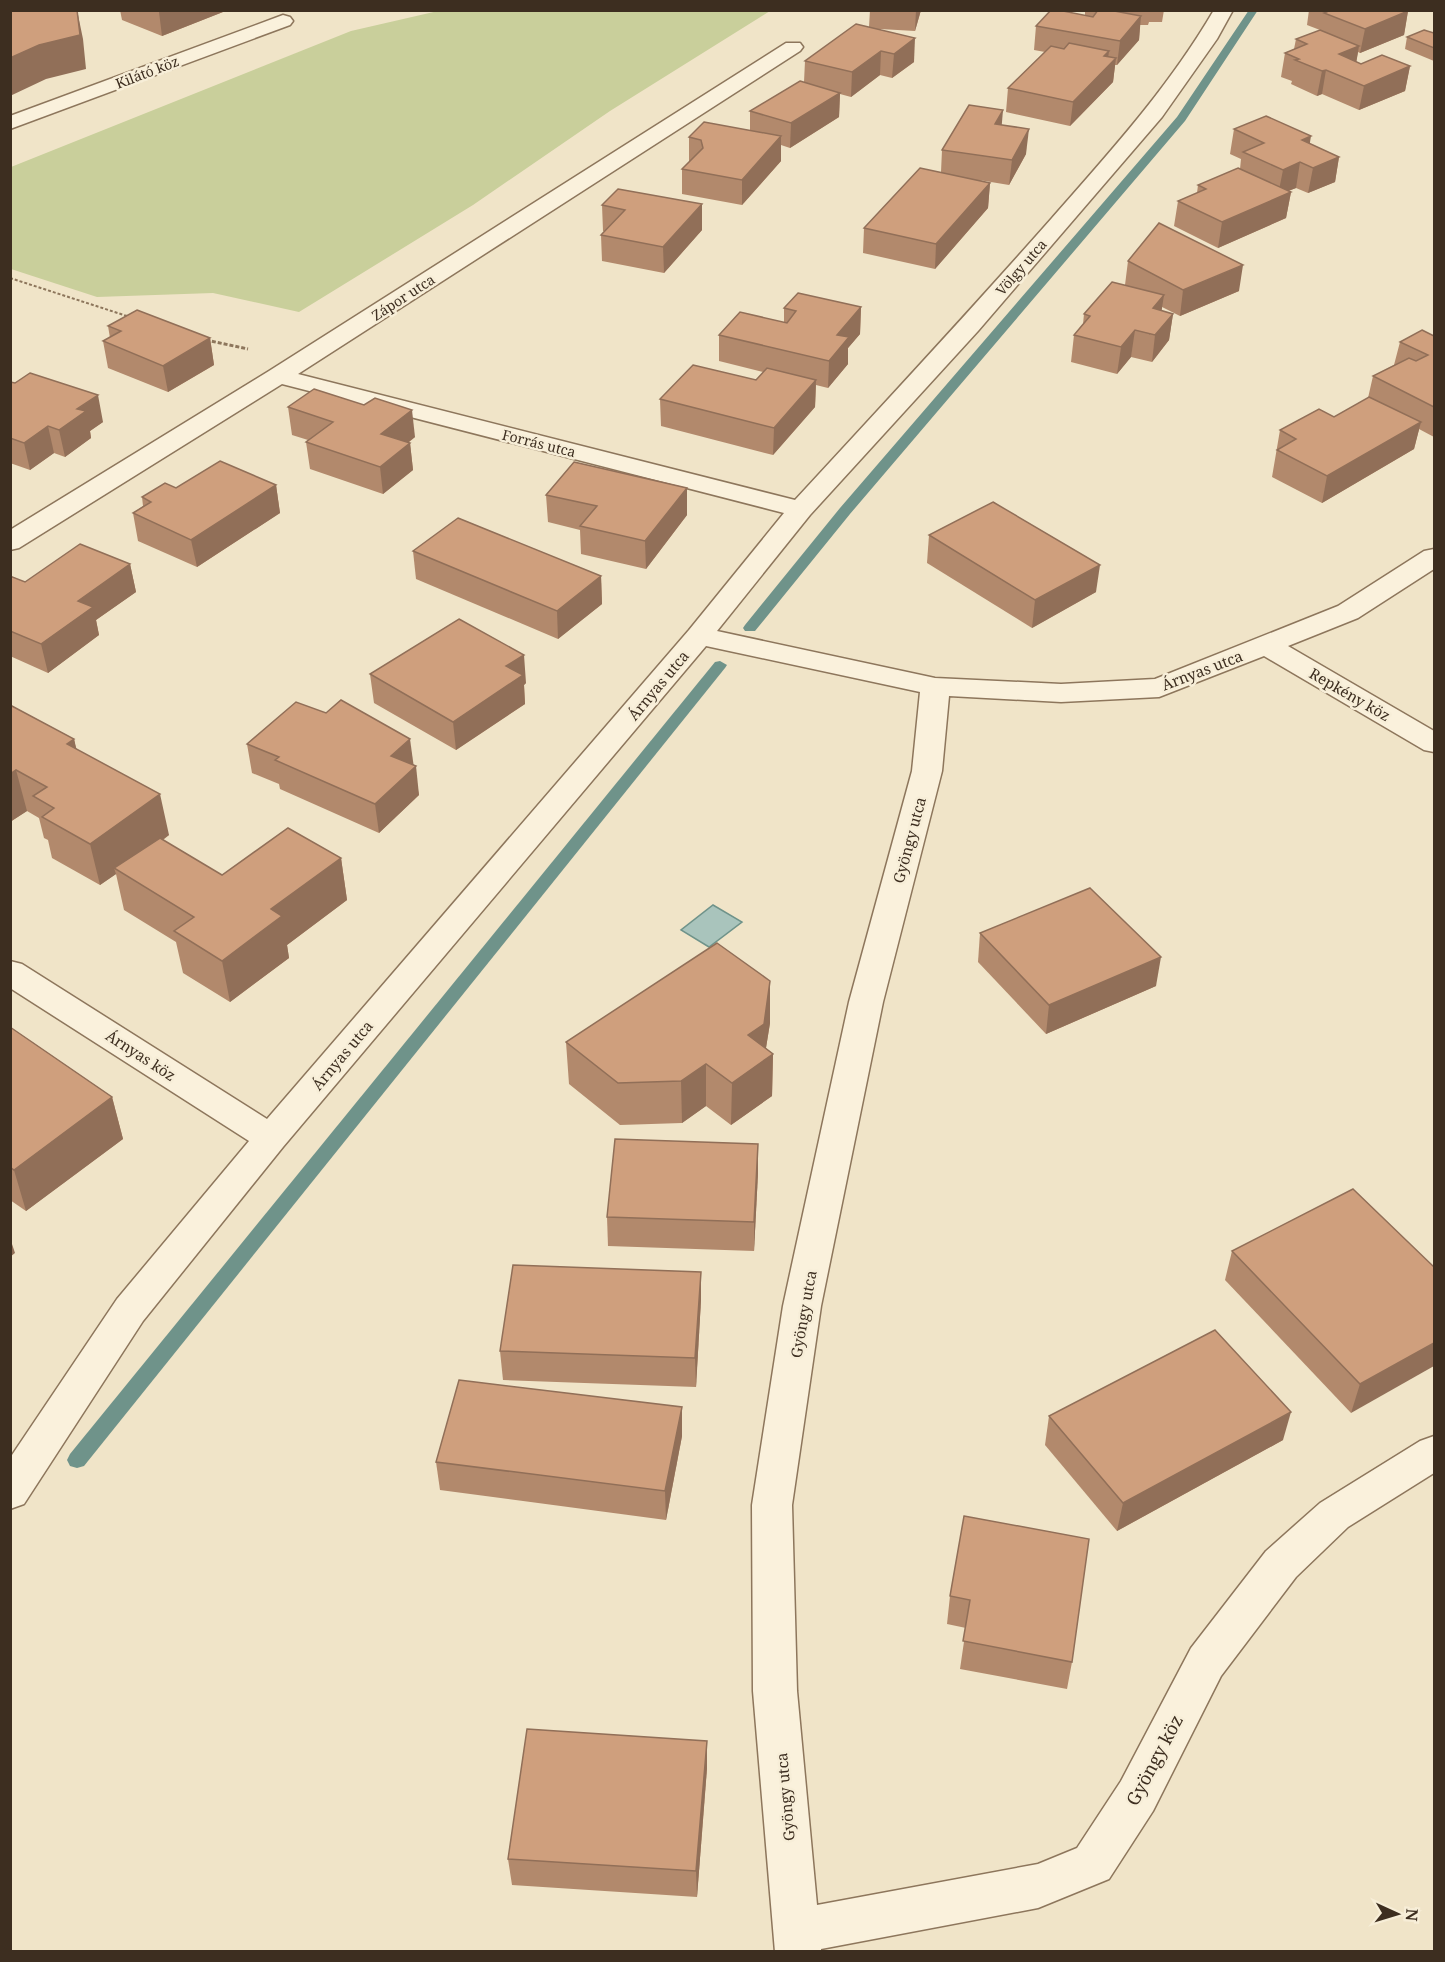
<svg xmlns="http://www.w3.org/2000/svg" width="1445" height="1962" viewBox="0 0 1445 1962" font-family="'Noto Serif',serif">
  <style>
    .green { fill: #c9cf9b }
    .water { fill: #a9c4bc; stroke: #6f938a; stroke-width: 1.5 }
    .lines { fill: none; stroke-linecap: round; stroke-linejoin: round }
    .stream { fill: #6f938a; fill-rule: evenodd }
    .minor-casing { stroke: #8d765c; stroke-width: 3 }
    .path-far1 { stroke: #8d765c; stroke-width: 2; stroke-dasharray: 3 2; stroke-linecap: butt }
    .path { stroke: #8d765c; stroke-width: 3; stroke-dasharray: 4 2; stroke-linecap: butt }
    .minor { fill: #faf1dc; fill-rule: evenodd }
    .wall { fill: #b2896c }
    .shaded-wall { fill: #916f58 }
    .building { fill: #cf9f7d; stroke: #916f58; stroke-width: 1.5 }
    .labels { text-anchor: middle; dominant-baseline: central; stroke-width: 5; stroke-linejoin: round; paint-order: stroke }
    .far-street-label { font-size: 14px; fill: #3d2e20; stroke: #f7eed8 }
    .street-label { font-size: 15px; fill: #3d2e20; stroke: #f7eed8 }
    .near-street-label { font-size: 18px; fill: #3d2e20; stroke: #f7eed8 }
  </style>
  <rect width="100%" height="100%" fill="#f0e4c8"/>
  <path class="green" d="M438,11H770L610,111L473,205L299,312L213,293L97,297L11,269V167L351,31Z"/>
  <path class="water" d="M713,905L742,922L709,947L681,930Z"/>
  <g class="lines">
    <g class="stream">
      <path d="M1249,10H1258L1185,121L850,514L755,631H745L743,628L745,625L840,508L1177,117Z"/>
      <path d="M720,661L727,665L725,668L84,1466L77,1468L70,1466L67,1460L70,1454L715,662Z"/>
    </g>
    <defs>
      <g id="minor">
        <path d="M1214,10H1233L1217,39L1162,117L978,331L810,515L717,631L935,678L1061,684L1155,679L1338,606L1424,551L1434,549V569L1358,618L1288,646L1434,731V752L1424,750L1264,656L1159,697L1061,702L949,696L942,771L883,1002L821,1306L792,1505L797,1691L817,1905L1038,1864L1077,1848L1121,1781L1191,1648L1266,1551L1320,1503L1420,1441L1434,1436V1473L1348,1527L1296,1577L1221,1676L1153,1811L1109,1879L1038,1908L821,1949V1952H775L753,1691L752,1505L783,1306L849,1002L912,771L920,692L706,646L283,1147L143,1321L24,1504L10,1509V1458L117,1299L249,1141L10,988V961L22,964L267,1119L689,630L784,513L282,384L19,548L10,550V530L269,371L786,43H800L803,47L800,51L298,374L795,500C882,406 968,313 1052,218C1111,151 1169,87 1214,10Z"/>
        <path d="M283,15L290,17L293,21L290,25L10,129V116Z"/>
      </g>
    </defs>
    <use href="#minor" class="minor-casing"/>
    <path class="path-far1" d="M10,278L130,317"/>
    <path class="path" d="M206,340L248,349"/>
    <use href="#minor" class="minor"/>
  </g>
  <g class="wall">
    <path d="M120,10H228L162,36L122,20Z"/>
    <path d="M870,10H921L915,31L880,29L914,62L892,78L880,75L851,97L840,94L839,117L790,148L781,145V161L742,205L682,194V169L689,162V137L750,130V111L804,82L805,61L869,27Z"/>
    <path d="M1085,10H1164L1162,22H1149L1148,25H1140L1139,40L1117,65H1115L1113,82L1070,126L1006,112L1008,88L1045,52L1034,50L1036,26L1085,15Z"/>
    <path d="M1309,10L1408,11L1404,35L1360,53L1358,52L1356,62L1361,64L1410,66L1405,91L1359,110L1322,94L1317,96L1291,84L1292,81L1281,77L1285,53L1294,49L1296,39L1320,30L1307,25Z"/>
    <path d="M1434,33V61L1405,49L1407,37Z"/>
    <path d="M1002,125L1026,154L1009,185L979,180L990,183L988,208L935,269L863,253L864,228L941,172L942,150Z"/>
    <path d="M1234,129L1310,144L1339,157L1335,182L1308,193L1296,188L1288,191L1291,192L1286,218L1218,248L1174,226L1178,201L1197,193L1198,185L1240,169L1241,159L1230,154Z"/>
    <path d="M618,189L702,230L664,273L602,261L601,235L604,231H603L602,205Z"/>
    <path d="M1128,261L1239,291L1180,316L1162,307L1161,311L1173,314L1169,340L1152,362L1131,357L1117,374L1071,362L1074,335L1083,324L1084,314L1125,285Z"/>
    <path d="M861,307L860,334L848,348V364L828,388L816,385L815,407L773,455L661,426L660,399L756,380L763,372L719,361V335L784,322V308Z"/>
    <path d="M108,326L210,338L214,365L168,392L108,368L103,341L110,338Z"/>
    <path d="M1434,336V437L1419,429L1414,449L1322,503L1272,477L1280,430L1334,417L1368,398L1373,376L1394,365L1400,342Z"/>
    <path d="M10,382L103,422L90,431L91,438L65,457L54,453L30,470L10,463Z"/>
    <path d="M288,407L415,437L408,443H410L413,470L383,494L310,469L306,442L308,440L292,435Z"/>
    <path d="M276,485L280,513L197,567L138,541L133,513L143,506L142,497L176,488Z"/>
    <path d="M546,495L687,515L646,569L581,554L580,530L548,522Z"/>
    <path d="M929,535L1096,592L1032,628L927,563Z"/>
    <path d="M413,551L601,576L602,604L558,639L416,579Z"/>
    <path d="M130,564L136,592L96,620L99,635L48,673L10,656V576L25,582Z"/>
    <path d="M370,674L526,683L524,685L525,704L456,750L374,703Z"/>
    <path d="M10,705L74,739L76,749L169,835L163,840L222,875L341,858L347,900L287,945L289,958L230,1002L183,973L176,942L124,910L116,874L100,885L52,858L48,840L44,838L39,818L27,811L10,822Z"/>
    <path d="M247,744L413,765L419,795L379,833L280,789L279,784L252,773Z"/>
    <path d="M980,933L1156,986L1046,1034L978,962Z"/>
    <path d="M770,1023L766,1048L773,1054L772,1096L731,1125L706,1106L682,1123L620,1125L569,1084L566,1042Z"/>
    <path d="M10,1027L112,1097L123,1139L26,1211L10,1200Z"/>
    <path d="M758,1144V1173L754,1251L608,1246L607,1217Z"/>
    <path d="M1232,1251L1434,1267L1351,1413L1225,1280Z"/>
    <path d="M701,1272V1300L696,1387L503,1380L500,1351Z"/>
    <path d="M682,1407V1436L666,1520L440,1490L436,1462Z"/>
    <path d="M1049,1416L1283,1440L1117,1531L1045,1445Z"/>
    <path d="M964,1516L1072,1662L1067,1689L960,1669L966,1628L947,1624L950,1596Z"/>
    <path d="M707,1741V1768L697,1897L512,1885L508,1859Z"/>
  </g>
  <g class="shaded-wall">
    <path d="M77,10L83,39L86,69L46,79L10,96V58Z"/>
    <path d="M162,10H228L162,36L159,12Z"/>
    <path d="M916,10H921L915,31Z"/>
    <path d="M1408,11L1404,35L1360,53L1365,29Z"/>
    <path d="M1141,16L1139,40L1117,65L1120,41Z"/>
    <path d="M915,38L914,62L892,78L894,54Z"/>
    <path d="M1359,46L1355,70L1339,54Z"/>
    <path d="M881,51L880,75L851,97L852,72Z"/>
    <path d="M1109,51L1107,67L1116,58L1113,82L1070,126L1073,102L1104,56Z"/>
    <path d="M1410,66L1405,91L1359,110L1364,86Z"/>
    <path d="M1326,70L1322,94L1317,96L1322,71Z"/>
    <path d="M840,93L839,117L790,148L791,123Z"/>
    <path d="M1003,110L1001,134L995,124Z"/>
    <path d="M1029,129L1026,154L1009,185L1012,160Z"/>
    <path d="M781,136V161L742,205V180Z"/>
    <path d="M1311,136L1307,161L1300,162L1296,188L1278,195L1283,170L1302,140Z"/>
    <path d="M1339,157L1335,182L1308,193L1313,168Z"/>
    <path d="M990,183L988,208L935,269L936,244Z"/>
    <path d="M1291,192L1286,218L1218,248L1222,222Z"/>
    <path d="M702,204V230L664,273L663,247Z"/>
    <path d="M1243,265L1239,291L1180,316L1183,290Z"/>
    <path d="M1164,295L1160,321L1149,335L1153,308Z"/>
    <path d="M861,307L860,334L848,348V364L828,388L829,361L837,335Z"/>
    <path d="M1173,314L1169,340L1152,362L1155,335Z"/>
    <path d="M1135,330L1131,357L1117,374L1121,347Z"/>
    <path d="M210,338L214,365L168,392L163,366Z"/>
    <path d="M816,380L815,407L773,455L774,428Z"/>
    <path d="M98,395L103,422L90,431L91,438L65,457L59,430L77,409Z"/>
    <path d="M412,410L415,437L384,461L381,434Z"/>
    <path d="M1421,422L1414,449L1322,503L1327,476Z"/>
    <path d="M48,426L54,453L30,470L24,443Z"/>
    <path d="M410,443L413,470L383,494L380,467Z"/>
    <path d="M276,485L280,513L197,567L191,540Z"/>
    <path d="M687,488V515L646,569L645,541Z"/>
    <path d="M130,564L136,592L96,620L99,635L48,673L41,644L78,601Z"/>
    <path d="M1100,565L1096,592L1032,628L1035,600Z"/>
    <path d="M601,576L602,604L558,639L557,611Z"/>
    <path d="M524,655L526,683L524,685L525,704L456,750L453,722L506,666Z"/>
    <path d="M74,739L84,780L67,744Z"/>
    <path d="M410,739L414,768L391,756Z"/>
    <path d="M416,766L419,795L379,833L375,804Z"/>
    <path d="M16,770L27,811L10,822V774Z"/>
    <path d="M160,794L169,835L119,871L114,868L116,874L100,885L90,844Z"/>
    <path d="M341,858L347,900L287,945L289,958L230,1002L222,961L271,909Z"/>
    <path d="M1161,957L1156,986L1046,1034L1049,1005Z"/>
    <path d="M770,981V1023L764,1060L773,1054L772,1096L731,1125L732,1083L748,1035Z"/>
    <path d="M706,1064V1106L682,1123L681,1081Z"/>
    <path d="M112,1097L123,1139L26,1211L14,1170Z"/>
    <path d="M758,1144V1173L754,1251V1222Z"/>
    <path d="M10,1238L15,1253L10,1257Z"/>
    <path d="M701,1272V1300L696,1387L695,1358Z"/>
    <path d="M1434,1343V1366L1351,1413L1360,1384Z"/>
    <path d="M682,1407V1436L666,1520L665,1491Z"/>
    <path d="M1291,1412L1283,1440L1117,1531L1123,1503Z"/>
    <path d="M707,1741V1768L697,1897L696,1871Z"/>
  </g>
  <g class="building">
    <path d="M10,10H77L80,35L39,45L10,58Z"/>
    <path d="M1051,10H1058L1093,17L1098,10H1109L1141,16L1120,41L1036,26Z"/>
    <path d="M1331,10H1406L1408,11L1365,29L1324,13Z"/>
    <path d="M856,24L915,38L894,54L881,51L852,72L805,61Z"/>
    <path d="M1320,30L1359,46L1339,54L1361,64L1382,55L1410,66L1364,86L1326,70L1322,71L1295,60L1299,59L1285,53L1307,44L1296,39Z"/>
    <path d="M1424,30L1434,33V48L1407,37Z"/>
    <path d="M1069,43L1109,51L1104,56L1116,58L1073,102L1008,88L1051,46L1064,49Z"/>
    <path d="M800,81L840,93L791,123L750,111Z"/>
    <path d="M969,105L1003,110L995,124L1029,129L1012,160L942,150Z"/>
    <path d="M1266,116L1311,136L1302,140L1339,157L1313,168L1300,162L1283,170L1243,152L1264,143L1234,129Z"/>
    <path d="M704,122L781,136L742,180L682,169L703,148L701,140L689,137Z"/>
    <path d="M920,168L990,183L936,244L864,228Z"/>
    <path d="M1238,168L1291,192L1222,222L1178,201L1206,189L1198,185Z"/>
    <path d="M618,189L702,204L663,247L601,235L625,210L602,205Z"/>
    <path d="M1159,223L1243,265L1183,290L1128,261Z"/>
    <path d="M1112,282L1164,295L1153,308L1173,314L1155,335L1135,330L1121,347L1074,335L1090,316L1084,314Z"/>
    <path d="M798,293L861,307L837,335L849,337L829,361L719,335L740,312L787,323L796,311L784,308Z"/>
    <path d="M137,310L210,338L163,366L103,341L121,331L108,326Z"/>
    <path d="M1422,330L1434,336V407L1373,376L1409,358L1416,361L1428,355L1400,342Z"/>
    <path d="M693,365L756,380L767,368L816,380L774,428L660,399Z"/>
    <path d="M30,373L98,395L77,409L86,411L59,430L48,426L24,443L10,438V382L15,383Z"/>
    <path d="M314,389L364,405L375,398L412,410L381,434L410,443L380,467L306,442L333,422L288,407Z"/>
    <path d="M1369,397L1421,422L1327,476L1277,450L1296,439L1280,430L1319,409L1334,417Z"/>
    <path d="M220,461L276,485L191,540L133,513L151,502L142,497L165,483L176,488Z"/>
    <path d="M574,462L687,488L645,541L580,526L597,506L546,495Z"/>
    <path d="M993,502L1100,565L1035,600L929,535Z"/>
    <path d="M458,518L601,576L557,611L413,551Z"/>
    <path d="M80,544L130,564L78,601L93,607L41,644L10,631V576L25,582Z"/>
    <path d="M459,619L524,655L506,666L523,675L453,722L370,674Z"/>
    <path d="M341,700L410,739L391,756L416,766L375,804L275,760L279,757L247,744L296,702L326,713Z"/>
    <path d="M10,705L74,739L67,744L160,794L90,844L42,817L54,808L33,796L47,787L16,770L10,774Z"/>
    <path d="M288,828L341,858L271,909L282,916L222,961L174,931L194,917L114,868L160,838L222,875Z"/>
    <path d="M1090,888L1161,957L1049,1005L980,933Z"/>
    <path d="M717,943L770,981L764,1024L748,1035L773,1054L732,1083L706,1064L681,1081L618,1083L566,1042Z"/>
    <path d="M10,1027L112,1097L14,1170L10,1167Z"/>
    <path d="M615,1139L758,1144L754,1222L607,1217Z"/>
    <path d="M1353,1189L1434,1267V1343L1360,1384L1232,1251Z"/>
    <path d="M513,1265L701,1272L695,1358L500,1351Z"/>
    <path d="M1215,1330L1291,1412L1123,1503L1049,1416Z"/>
    <path d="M459,1380L682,1407L665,1491L436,1462Z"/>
    <path d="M964,1516L1089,1539L1072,1662L963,1641L970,1600L950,1596Z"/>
    <path d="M527,1729L707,1741L696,1871L508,1859Z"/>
  </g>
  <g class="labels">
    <g class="far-street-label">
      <text transform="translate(147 72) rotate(-21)">Kilátó köz</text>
      <text transform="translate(1021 267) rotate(-49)">Völgy utca</text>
      <text transform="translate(403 297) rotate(-33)">Zápor utca</text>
      <text transform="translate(539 443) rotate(14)">Forrás utca</text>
    </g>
    <g class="street-label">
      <text transform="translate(1202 670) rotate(-21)">Árnyas utca</text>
      <text transform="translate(658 685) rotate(-50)">Árnyas utca</text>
      <text transform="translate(1350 694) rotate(30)">Repkény köz</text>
      <text transform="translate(909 840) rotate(-75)">Gyöngy utca</text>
      <text transform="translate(141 1055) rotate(33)">Árnyas köz</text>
      <text transform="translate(342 1055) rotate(-50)">Árnyas utca</text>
      <text transform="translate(803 1314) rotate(-80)">Gyöngy utca</text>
      <text transform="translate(785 1797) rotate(-95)">Gyöngy utca</text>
    </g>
    <g class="near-street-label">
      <text transform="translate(1154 1760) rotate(-62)">Gyöngy köz</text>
    </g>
  </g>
  <rect width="1445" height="1962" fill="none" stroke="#3d2e20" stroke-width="24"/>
  <g transform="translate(1397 1914) rotate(94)" stroke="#f7eed8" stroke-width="4.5" paint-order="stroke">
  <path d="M0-4.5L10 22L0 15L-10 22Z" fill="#3d2e20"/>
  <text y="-9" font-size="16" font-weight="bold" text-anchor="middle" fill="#3d2e20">N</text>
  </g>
</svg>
